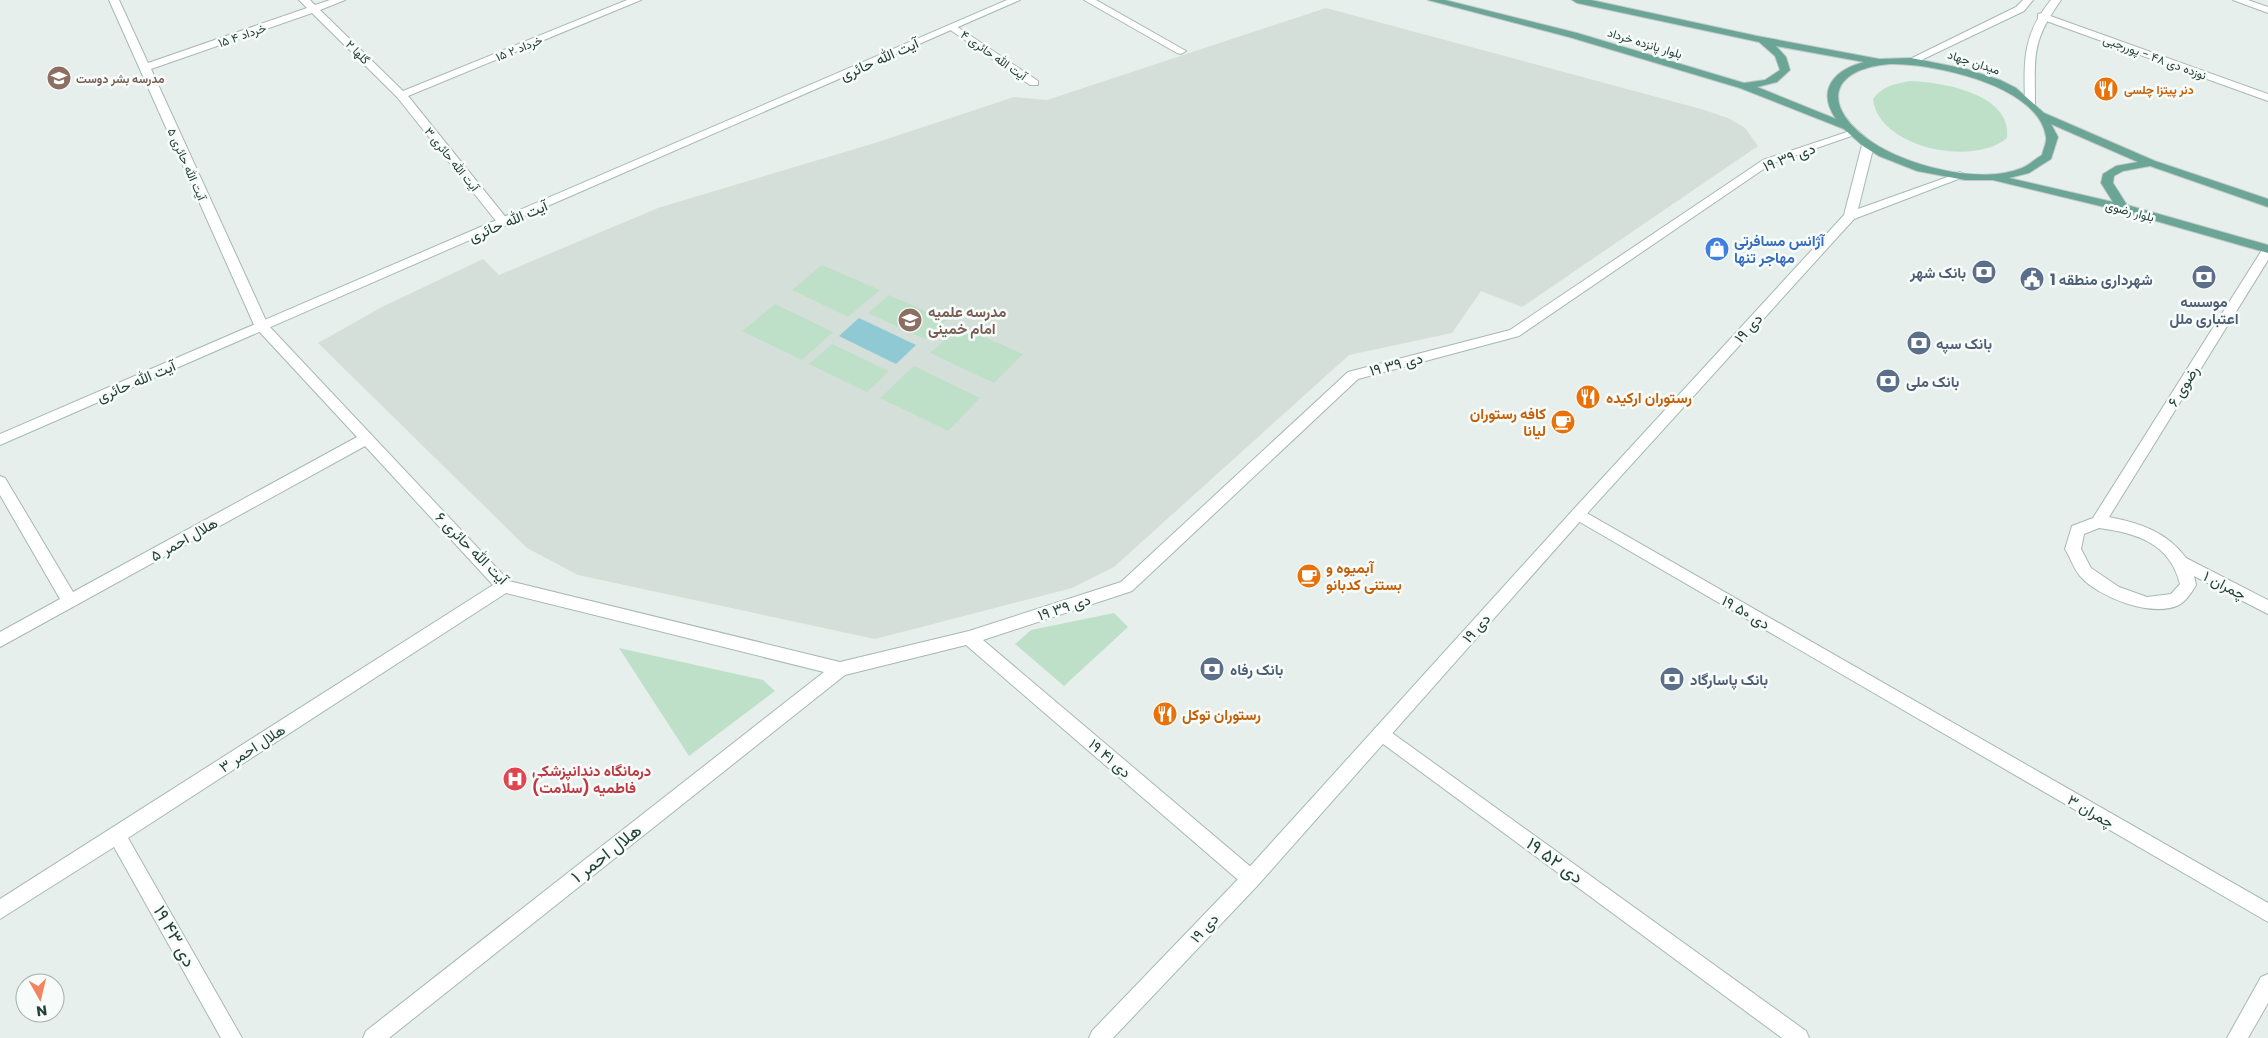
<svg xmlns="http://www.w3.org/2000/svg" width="2268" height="1038" viewBox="0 0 2268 1038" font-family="Poppins,Vazirmatn,sans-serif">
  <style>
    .built { fill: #d4dfda }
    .green { fill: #bfe0c8 }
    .water { fill: #8ec9d4 }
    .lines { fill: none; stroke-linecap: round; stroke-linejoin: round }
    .minor-casing { stroke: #a8b8b2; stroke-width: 2 }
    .secondary-casing { stroke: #a4bbb3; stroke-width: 2 }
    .primary-casing { stroke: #c2cac8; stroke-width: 2 }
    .minor { fill: #fff; fill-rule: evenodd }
    .secondary { fill: #fff; fill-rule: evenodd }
    .primary { fill: #6aa596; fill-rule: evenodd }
    .labels { text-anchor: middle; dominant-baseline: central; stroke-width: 5; stroke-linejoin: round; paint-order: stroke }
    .far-street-label { font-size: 12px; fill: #24423a; stroke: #f7fbf9 }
    .far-education-label { font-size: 12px; font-weight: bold; fill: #785e54; stroke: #f7fbf9; text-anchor: start }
    .far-food-label { font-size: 12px; font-weight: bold; fill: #c56008; stroke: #f7fbf9; text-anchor: start }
    .street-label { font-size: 15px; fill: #24423a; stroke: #f7fbf9 }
    .shop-label { font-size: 15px; font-weight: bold; fill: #366cbe; stroke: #f7fbf9; text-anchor: start }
    .service-label { font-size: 15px; font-weight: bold; fill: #4e5e75; stroke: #f7fbf9; text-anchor: start }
    .education-label { font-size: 15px; font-weight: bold; fill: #785e54; stroke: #f7fbf9; text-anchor: start }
    .food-label { font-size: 15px; font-weight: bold; fill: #c56008; stroke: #f7fbf9; text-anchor: start }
    .health-label { font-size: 15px; font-weight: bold; fill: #be3a42; stroke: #f7fbf9; text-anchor: start }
    .near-street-label { font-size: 18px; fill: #24423a; stroke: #f7fbf9 }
  </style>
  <rect width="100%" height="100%" fill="#e6efeb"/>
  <path class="built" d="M1326,8L1701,109L1728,118L1745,128L1758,146L1522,307L1481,291L1452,333L1349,355L1114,567L1072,588L875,639L578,575L527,548L318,343L382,307L483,259L499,275L658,208L875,143L1014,97L1047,100Z"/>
  <g class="green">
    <path d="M1910,81C1942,82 2013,94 2007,138C1974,167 1878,148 1873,99C1883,86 1894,84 1910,81Z"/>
    <path d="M822,265L880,290L848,317L792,290Z"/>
    <path d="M889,295L946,320L925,339L868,313Z"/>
    <path d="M775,304L833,332L802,360L742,331Z"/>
    <path d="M959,326L1023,354L994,383L930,353Z"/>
    <path d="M832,344L889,371L867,392L809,364Z"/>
    <path d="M914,366L980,398L948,431L880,398Z"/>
    <path d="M1114,613L1128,627L1064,686L1015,644L1031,630Z"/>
    <path d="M619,648L763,680L775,691L689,756Z"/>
  </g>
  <path class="water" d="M859,318L916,345L896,364L839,336Z"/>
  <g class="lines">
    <defs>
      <g id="minor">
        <path d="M109,0H119L148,63L307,8L299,0H310L315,5L330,0H345L320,10L403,91L627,0H641L408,96L508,220L510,223L508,226H500L397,97L312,13L151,69L268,325L509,581L840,662L969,631L1121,582L1348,372L1510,330L1763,160L1850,131H1858L1860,133L1771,164L1519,336L1358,379L1132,591L983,640L1258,873L1260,879L1258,885L1251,888L1244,885L966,645L845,675L389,1038H363L366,1031L824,672L506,593L128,838L242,1038H221L114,847L0,919V899L493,585L365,446L0,647V632L60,599L0,495V476L5,478L73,592L357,437L255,327Z"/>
        <path d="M1084,0H1096L1186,51L1181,54L1177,53Z"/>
        <path d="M2233,0H2248L2268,7V13Z"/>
        <path d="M2042,13L2268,94V101L2038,18V14Z"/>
        <path d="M953,24L1038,81V85H1030L949,29L948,27Z"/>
        <path d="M2268,246V260L2109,517C2140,523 2167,532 2186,558L2268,600V614L2194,576L2196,585C2192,592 2185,602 2179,605C2152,618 2098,597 2080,576C2074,569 2070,557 2065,549L2072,526L2093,518L2262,250ZM2099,528C2136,533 2170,543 2180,584L2171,594L2147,597L2119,587L2091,568L2081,549L2084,534Z"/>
        <path d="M1578,508L2268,903V922L1573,518L1571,514L1573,510Z"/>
        <path d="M1381,725L1806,1031L1809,1038H1782L1375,738L1372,733L1375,728Z"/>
        <path d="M2268,974V1003L2248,1038H2227L2261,977Z"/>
      </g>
      <g id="secondary">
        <path d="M1007,0H1020L0,445V434Z"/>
        <path d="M2023,0H2033L2024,11L1915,63H1907L1906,61L2016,7Z"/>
        <path d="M2051,0H2061C2031,42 2035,55 2035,104L2030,107L2025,104C2024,61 2022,35 2051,0Z"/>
        <path d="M1868,142L1874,145L1858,209L1956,174L1960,172L1966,176L1854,219L1583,518L1258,885L1113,1038H1089L1092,1031L1244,873L1573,510L1844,215L1862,145Z"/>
      </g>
      <path id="primary" d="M1428,0H1445L1577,33L1744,83L1765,80L1780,70L1775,56L1759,42L1577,3L1572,0H1591L1757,36L1879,59L1911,58L1966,69L2000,80L2016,88L2044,113L2155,161L2268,199V207L2150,166L2123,171L2114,176L2113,183L2127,205L2268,245V253L2121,211L1993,180H1965L1917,171L1879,156L1863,146L1844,129L1740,88L1569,37ZM1776,46L1864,62C1834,70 1816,90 1836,119L1757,87L1777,82L1790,70L1786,57ZM1890,64C1932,63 2039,85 2046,137C2047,142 2043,150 2042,155C2035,159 2029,165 2022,168C1981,185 1907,166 1872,142C1822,108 1827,69 1890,64ZM2051,124L2138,162L2116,166L2103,174L2101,183L2113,202L2009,178L2029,173L2051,159L2058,137Z"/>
    </defs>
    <use href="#minor" class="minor-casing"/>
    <use href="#secondary" class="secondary-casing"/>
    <use href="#primary" class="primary-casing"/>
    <use href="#minor" class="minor"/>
    <use href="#secondary" class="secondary"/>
    <use href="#primary" class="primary"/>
  </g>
  <defs>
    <symbol id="school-disc" viewBox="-11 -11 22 22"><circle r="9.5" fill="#8d6e63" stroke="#f7fbf9"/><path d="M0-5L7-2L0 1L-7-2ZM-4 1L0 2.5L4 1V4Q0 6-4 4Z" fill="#fff"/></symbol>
    <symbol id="restaurant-disc" viewBox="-11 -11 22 22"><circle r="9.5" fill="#e8710a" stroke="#f7fbf9"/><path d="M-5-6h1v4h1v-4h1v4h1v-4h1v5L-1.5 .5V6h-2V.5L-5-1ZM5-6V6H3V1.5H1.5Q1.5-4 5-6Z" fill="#fff"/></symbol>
    <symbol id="shop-disc" viewBox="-11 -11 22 22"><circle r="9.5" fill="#3f7fe0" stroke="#f7fbf9"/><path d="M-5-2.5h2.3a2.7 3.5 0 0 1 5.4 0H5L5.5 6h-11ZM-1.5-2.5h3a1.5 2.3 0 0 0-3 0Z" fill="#fff"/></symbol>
    <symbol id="bank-disc" viewBox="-11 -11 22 22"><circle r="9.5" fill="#5c6f8a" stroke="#f7fbf9"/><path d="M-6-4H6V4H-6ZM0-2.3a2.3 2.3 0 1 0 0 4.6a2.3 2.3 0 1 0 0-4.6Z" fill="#fff"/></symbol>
    <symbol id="civic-disc" viewBox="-11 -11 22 22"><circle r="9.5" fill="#5c6f8a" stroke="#f7fbf9"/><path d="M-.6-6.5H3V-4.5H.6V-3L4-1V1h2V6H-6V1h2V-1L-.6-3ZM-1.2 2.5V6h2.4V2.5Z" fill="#fff"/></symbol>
    <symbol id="university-disc" viewBox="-11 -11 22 22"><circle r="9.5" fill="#8d6e63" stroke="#f7fbf9"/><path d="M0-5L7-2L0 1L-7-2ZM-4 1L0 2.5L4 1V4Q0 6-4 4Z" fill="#fff"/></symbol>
    <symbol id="cafe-disc" viewBox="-11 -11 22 22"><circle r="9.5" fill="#e8710a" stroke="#f7fbf9"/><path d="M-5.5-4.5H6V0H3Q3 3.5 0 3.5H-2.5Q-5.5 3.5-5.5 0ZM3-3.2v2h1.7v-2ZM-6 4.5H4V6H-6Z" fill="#fff"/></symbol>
    <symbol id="hospital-disc" viewBox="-11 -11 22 22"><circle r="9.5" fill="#e0444e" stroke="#f7fbf9"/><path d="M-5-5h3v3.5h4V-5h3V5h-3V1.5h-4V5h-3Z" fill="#fff"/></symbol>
  </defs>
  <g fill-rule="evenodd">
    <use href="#school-disc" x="45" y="64" width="28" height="28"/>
    <use href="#restaurant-disc" x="2092" y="75" width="28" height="28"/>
    <use href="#shop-disc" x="1703" y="235" width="28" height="28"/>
    <use href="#bank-disc" x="1970" y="258" width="28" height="28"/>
    <use href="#bank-disc" x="2190" y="263" width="28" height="28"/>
    <use href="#civic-disc" x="2018" y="265" width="28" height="28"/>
    <use href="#university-disc" x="896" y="306" width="28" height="28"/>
    <use href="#bank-disc" x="1905" y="329" width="28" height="28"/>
    <use href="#bank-disc" x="1874" y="367" width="28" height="28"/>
    <use href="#restaurant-disc" x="1574" y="383" width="28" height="28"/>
    <use href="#cafe-disc" x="1549" y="408" width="28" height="28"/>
    <use href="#cafe-disc" x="1295" y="562" width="28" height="28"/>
    <use href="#bank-disc" x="1198" y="655" width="28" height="28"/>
    <use href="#bank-disc" x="1658" y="665" width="28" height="28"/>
    <use href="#restaurant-disc" x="1151" y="700" width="28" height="28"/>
    <use href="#hospital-disc" x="501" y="765" width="28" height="28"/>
  </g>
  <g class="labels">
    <g class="far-street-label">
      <text transform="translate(242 35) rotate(-19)">۱۵ خرداد ۴</text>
      <text transform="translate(1645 43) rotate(17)">بلوار پانزده خرداد</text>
      <text transform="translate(519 48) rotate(-22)">۱۵ خرداد ۲</text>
      <text transform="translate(358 52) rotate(45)">گلها ۲</text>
      <text transform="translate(994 55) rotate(35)">آیت الله حائری ۴</text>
      <text transform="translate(2155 57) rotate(20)">نوزده دی ۴۸ - پوررجبی</text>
      <text transform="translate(1974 62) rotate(18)">میدان جهاد</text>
      <text transform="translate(452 159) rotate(51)">آیت الله حائری ۳</text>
      <text transform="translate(187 164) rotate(66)">آیت الله حائری ۵</text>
      <text transform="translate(2130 211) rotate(15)">بلوار رضوی</text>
    </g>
    <g class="far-education-label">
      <text x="76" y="78">مدرسه بشر دوست</text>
    </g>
    <g class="far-food-label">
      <text x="2124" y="89">دنر پیتزا چلسی</text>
    </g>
    <g class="street-label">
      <text transform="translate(879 59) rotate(-24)">آیت الله حائری</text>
      <text transform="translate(1789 157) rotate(-21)">۱۹ دی ۳۹</text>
      <text transform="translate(508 221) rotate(-23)">آیت الله حائری</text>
      <text transform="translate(1748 328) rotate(-48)">۱۹ دی</text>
      <text transform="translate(1396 364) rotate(-14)">۱۹ دی ۳۹</text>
      <text transform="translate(136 381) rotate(-23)">آیت الله حائری</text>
      <text transform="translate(2183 386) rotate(-58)">رضوی ۶</text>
      <text transform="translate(184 539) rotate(-29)">هلال احمر ۵</text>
      <text transform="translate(472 548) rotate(45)">آیت الله حائری ۶</text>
      <text transform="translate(2225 585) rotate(27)">چمران ۱</text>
      <text transform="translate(1064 607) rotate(-18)">۱۹ دی ۳۹</text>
      <text transform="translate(1746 612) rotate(30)">۱۹ دی ۵۰</text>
      <text transform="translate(1476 628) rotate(-48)">۱۹ دی</text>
      <text transform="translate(252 748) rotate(-33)">هلال احمر ۳</text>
      <text transform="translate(1110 758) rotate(41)">۱۹ دی ۴۱</text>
      <text transform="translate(2091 811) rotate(30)">چمران ۳</text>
      <text transform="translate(1204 928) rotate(-47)">۱۹ دی</text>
    </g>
    <g class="shop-label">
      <text x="1734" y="240">آژانس مسافرتی<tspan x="1734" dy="17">مهاجر تنها</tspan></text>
    </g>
    <g class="service-label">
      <text x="1966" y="272" text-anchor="end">بانک شهر</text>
      <text x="2050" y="279">شهرداری منطقه 1</text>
      <text x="2204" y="301" text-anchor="middle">موسسه<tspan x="2204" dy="17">اعتباری ملل</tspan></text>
      <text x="1936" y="343">بانک سپه</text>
      <text x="1906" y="381">بانک ملی</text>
      <text x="1230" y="669">بانک رفاه</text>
      <text x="1690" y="679">بانک پاسارگاد</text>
    </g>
    <g class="education-label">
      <text x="928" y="311">مدرسه علمیه<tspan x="928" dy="17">امام خمینی</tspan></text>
    </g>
    <g class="food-label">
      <text x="1606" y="397">رستوران ارکیده</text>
      <text x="1546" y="413" text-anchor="end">کافه رستوران<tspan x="1546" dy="17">لیانا</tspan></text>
      <text x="1326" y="567">آبمیوه و<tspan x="1326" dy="17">بستنی کدبانو</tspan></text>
      <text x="1182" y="714">رستوران توکل</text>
    </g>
    <g class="health-label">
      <text x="532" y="770">درمانگاه دندانپزشکی<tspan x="532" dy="17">فاطمیه (سلامت)</tspan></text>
    </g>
    <g class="near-street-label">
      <text transform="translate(606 853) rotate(-38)">هلال احمر ۱</text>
      <text transform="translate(1555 860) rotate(36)">۱۹ دی ۵۲</text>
      <text transform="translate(175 936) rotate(61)">۱۹ دی ۴۳</text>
    </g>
  </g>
  <g transform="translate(40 998) rotate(172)"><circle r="24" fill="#f7fbf9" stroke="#a3b1ad"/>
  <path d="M0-4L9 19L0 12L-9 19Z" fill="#f4845f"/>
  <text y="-8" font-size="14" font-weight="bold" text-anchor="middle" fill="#24423a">N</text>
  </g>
</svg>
